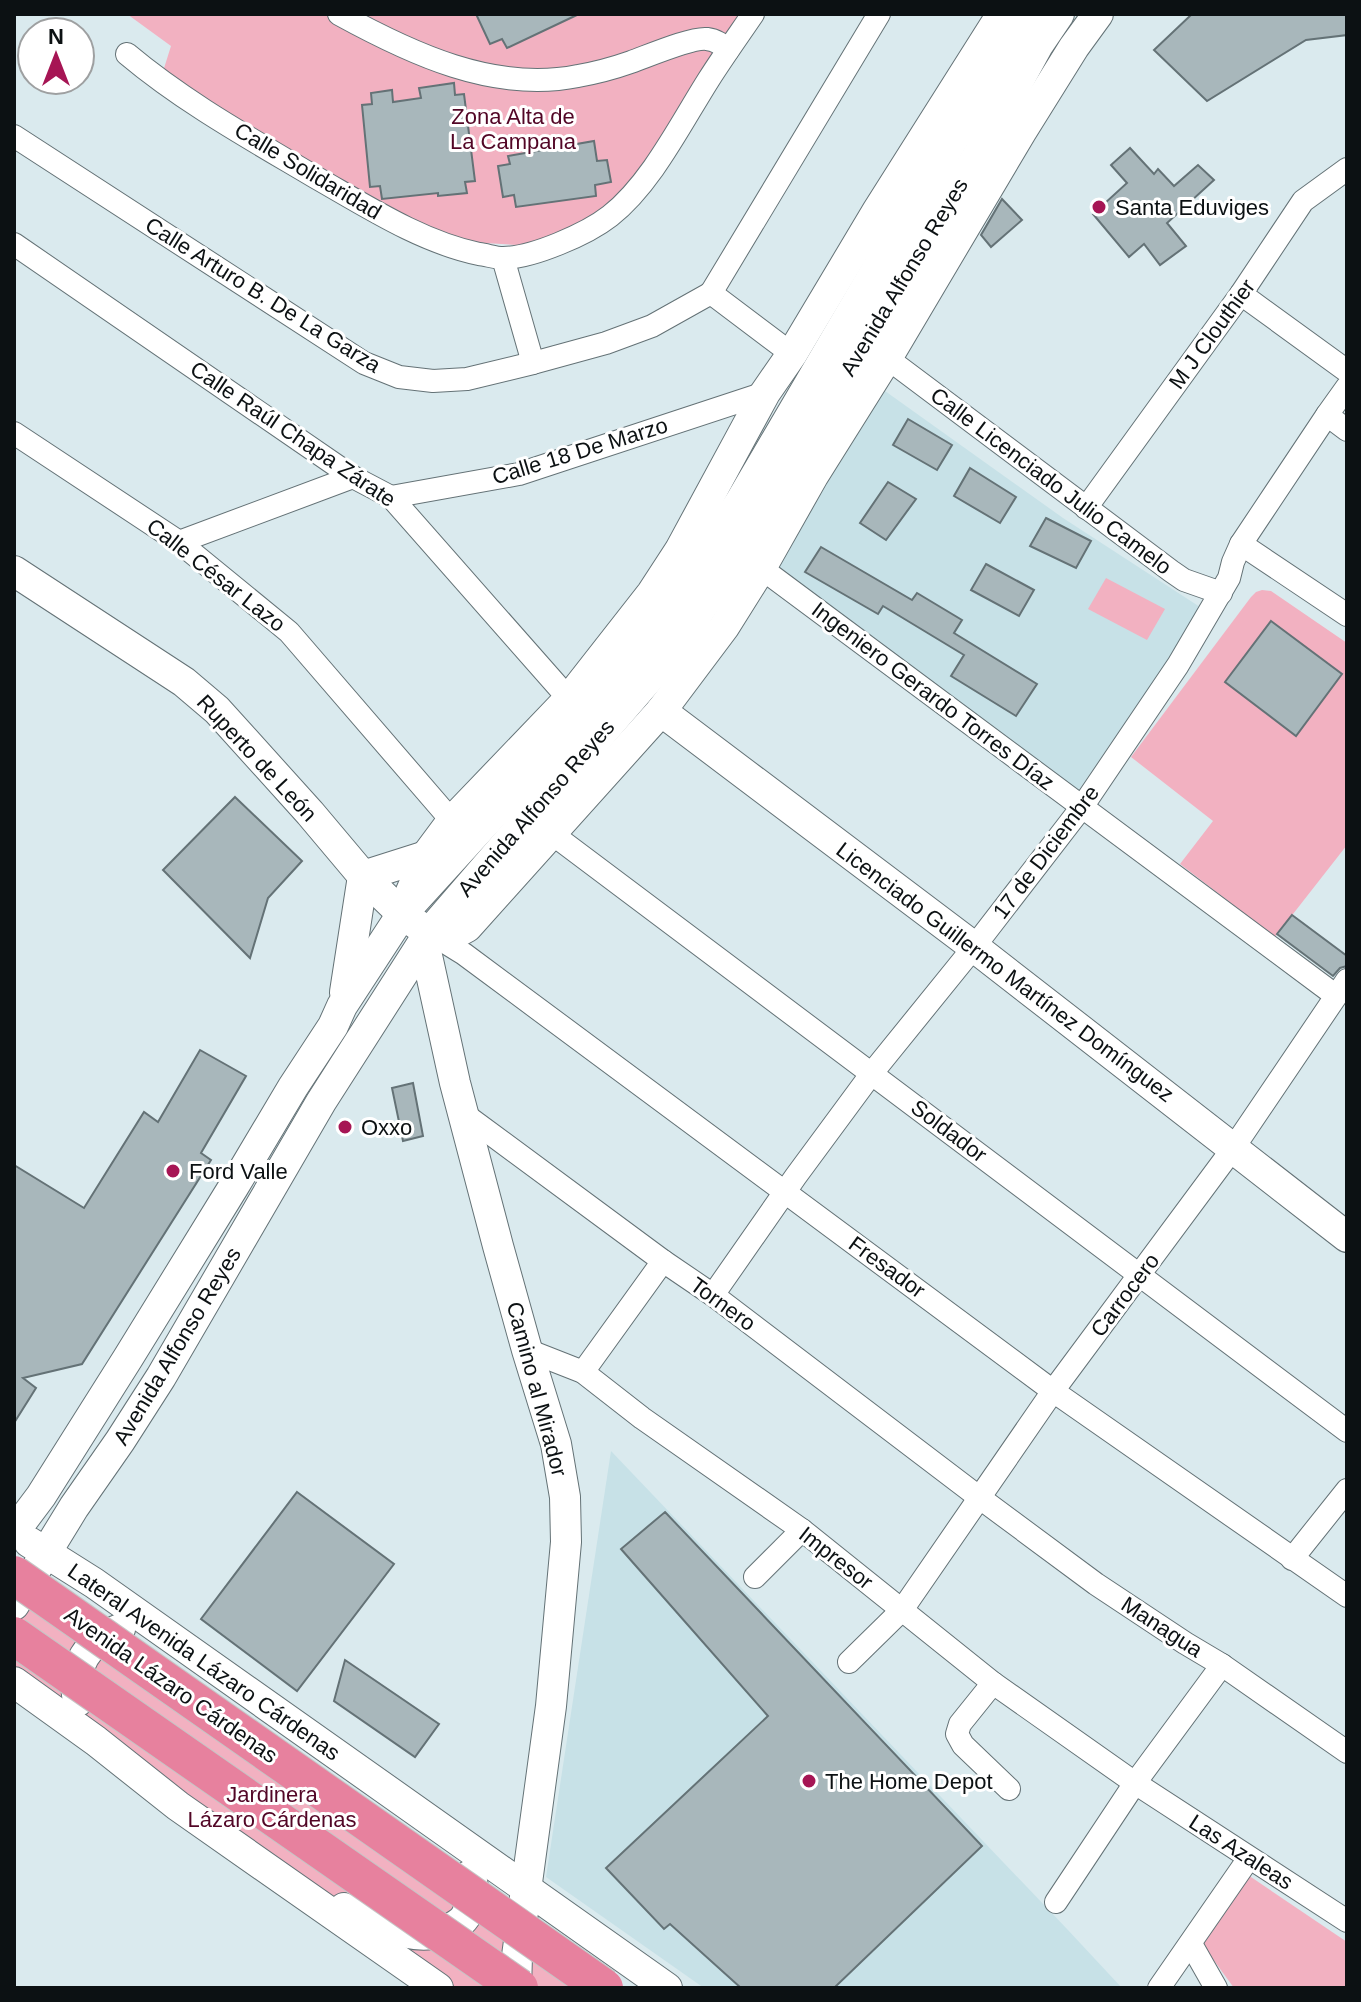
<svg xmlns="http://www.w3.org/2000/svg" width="1361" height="2002" viewBox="0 0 1361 2002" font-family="Helvetica,sans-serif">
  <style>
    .built { fill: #c7e1e7 }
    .green { fill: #f2b1c1 }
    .building { fill: #a8b7bb; stroke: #647276; stroke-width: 2 }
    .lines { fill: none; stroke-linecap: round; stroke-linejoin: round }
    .street-casing { stroke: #647276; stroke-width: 24 }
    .secondary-casing { stroke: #647276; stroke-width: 32 }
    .street { stroke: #fff; stroke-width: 22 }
    .secondary { stroke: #fff; stroke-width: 30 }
    .highway-bridge-casing { stroke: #c5c6c6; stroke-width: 40; stroke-linecap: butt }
    .highway-bridge { stroke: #e7819e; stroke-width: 38 }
    .poi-dot { fill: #a61554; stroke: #fff; stroke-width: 3 }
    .labels { text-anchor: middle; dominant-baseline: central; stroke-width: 6; stroke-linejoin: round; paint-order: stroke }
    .park-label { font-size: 22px; fill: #520626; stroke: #fff }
    .street-label { font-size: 22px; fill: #0c1113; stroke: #fff }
    .poi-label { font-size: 22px; fill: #0c1113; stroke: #fff; text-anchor: start }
  </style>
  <rect width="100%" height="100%" fill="#daeaee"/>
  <g class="built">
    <path d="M878,386L1063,518L1203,609L1078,791L765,572Z"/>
    <path d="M611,1451L1067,1929L1122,1988H704L546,1877Z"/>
  </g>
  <g class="green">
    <path d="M127,14H739L676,136L617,213L535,246L451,241L160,81L171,46Z"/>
    <path d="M1106,578L1165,609L1147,640L1088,609Z"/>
    <path d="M1262,590L1271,591L1347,643V845L1275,937L1180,864L1213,821L1131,757L1251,597L1256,592Z"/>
    <path d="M14,1562L617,1988H442L14,1679Z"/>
    <path d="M1248,1875L1347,1942V1988H1234L1199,1940Z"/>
  </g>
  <g class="building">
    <path d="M476,14H579L507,48L502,39L490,44Z"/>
    <path d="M1192,14H1347V35L1306,40L1207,101L1154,50Z"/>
    <path d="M454,83L455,95L464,94L475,181L465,182L467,193L438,196V193L382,199L380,186L370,187L362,105L372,104L371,93L392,90L393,102L421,98L419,88Z"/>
    <path d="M594,141L597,161L607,160L611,182L595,185L596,196L516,207L514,195L503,197L498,166L510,164L508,156Z"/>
    <path d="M1130,148L1154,174L1158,169L1174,186L1198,165L1214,180L1167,223L1186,246L1160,265L1144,244L1129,257L1093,214L1127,183L1111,165Z"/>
    <path d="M1002,199L1022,220L991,247L981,235Z"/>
    <path d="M908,419L952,445L937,470L893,445Z"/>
    <path d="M970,468L1016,497L1000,523L954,496Z"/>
    <path d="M888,482L916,499L886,540L860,523Z"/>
    <path d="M1046,518L1091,541L1076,568L1030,546Z"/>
    <path d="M821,547L912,600L917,593L962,620L954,633L1037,684L1016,716L951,676L964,655L883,606L878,614L805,572Z"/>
    <path d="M986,564L1034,590L1019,616L971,590Z"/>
    <path d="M1271,621L1342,674L1296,736L1225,682Z"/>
    <path d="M235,797L302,861L268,898L250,958L163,870Z"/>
    <path d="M1292,915L1347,956V966L1340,968L1333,976L1277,934Z"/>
    <path d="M200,1050L246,1076L201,1153L211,1160L82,1364L23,1378L36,1388L14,1423V1165L84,1208L144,1112L158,1122Z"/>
    <path d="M413,1083L423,1136L403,1141L392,1088Z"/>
    <path d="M297,1492L394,1564L297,1691L201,1619Z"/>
    <path d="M665,1512L982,1846L834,1988H741L670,1924L664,1929L606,1868L768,1716L621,1549Z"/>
    <path d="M345,1660L439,1724L415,1757L334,1701Z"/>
  </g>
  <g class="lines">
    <defs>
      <g id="street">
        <path d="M339,14C410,53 494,93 578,76C595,73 614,68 631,62C648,56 692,37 707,39C716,40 721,44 728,50"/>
        <path d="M127,54C184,102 251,139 315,177C366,206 421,242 479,254C487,255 496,258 503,258C532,258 587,234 610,216C651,184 681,123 709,79C723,57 738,36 753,14"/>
        <path d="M14,136L364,363L399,377L433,381L467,379L533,363L606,343L652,326L711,293L792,354"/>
        <path d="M14,244L353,477L391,497L569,699"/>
        <path d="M503,258L533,363"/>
        <path d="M711,293L879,14"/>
        <path d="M1241,294L1347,371"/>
        <path d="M887,358L1171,571L1184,580L1221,593"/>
        <path d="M1327,415L1347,430"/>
        <path d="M14,433L179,542L289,632L452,821"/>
        <path d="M391,497L519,474L765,393"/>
        <path d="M1086,508L1241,294L1303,201L1347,169"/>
        <path d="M179,542L353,477"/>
        <path d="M1241,544L1347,615"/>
        <path d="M761,568L1335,995"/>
        <path d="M551,833L1347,1431"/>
        <path d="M430,933L464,954L1053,1391L1347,1596"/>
        <path d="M464,1114L663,1261L713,1295L980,1498L1096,1584L1185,1643L1222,1665L1347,1752"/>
        <path d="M713,1295L796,1176L872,1073L974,947L1082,807L1178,665L1229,578L1233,562L1241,544L1327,415L1347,387"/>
        <path d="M527,1350L583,1372L642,1418L802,1530L993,1683L1135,1783L1347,1921"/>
        <path d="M583,1372L663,1261"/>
        <path d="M1292,1559L1347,1490"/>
        <path d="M755,1577L802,1530"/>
        <path d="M849,1662L902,1610L1053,1391L1234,1147L1347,980"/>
        <path d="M993,1683L960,1724L957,1734L963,1745L1009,1789"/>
        <path d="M1056,1902L1135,1783L1222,1665"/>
        <path d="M1191,1944L1216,1988"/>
        <path d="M1159,1988L1249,1858"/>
      </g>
      <g id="secondary">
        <path d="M14,571L184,682L217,710L310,813L363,876L402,914L429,933H456L467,927L661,711L724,627L761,568L813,476L887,358L1021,132L1074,47L1098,14"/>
        <path d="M661,711L974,947L1347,1237"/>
        <path d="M363,876L426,856"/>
        <path d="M410,894L426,856L452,821L569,699L652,593L680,550L765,393L792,354L878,210L1002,14"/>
        <path d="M424,942L455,1083L498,1246L527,1350L556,1444L565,1497L566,1542L551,1706L517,1956L516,1988"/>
        <path d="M345,992L363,876"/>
        <path d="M14,1532L41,1496L128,1358L234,1186L293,1087L333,1026L342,1006L402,914L565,735L655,631L740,502L952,141L1016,38L1034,14"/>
        <path d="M29,1542L94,1583L667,1988"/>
        <path d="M14,1605L74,1507L120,1441L161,1377L321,1102L429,933L676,647L749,534L982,148L1038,45L1059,14"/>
        <path d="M14,1682L96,1741L178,1806L438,1988"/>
        <path d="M78,1701C71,1666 88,1641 120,1629"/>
        <path d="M344,1908C377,1922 417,1947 451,1928C459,1924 465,1920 468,1911C473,1900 475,1887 470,1875"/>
      </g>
    </defs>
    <use href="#street" class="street-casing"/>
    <use href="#secondary" class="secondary-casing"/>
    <use href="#street" class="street"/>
    <use href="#secondary" class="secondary"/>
    <defs>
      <g id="highway-bridge">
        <path d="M14,1575L604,1988"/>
        <path d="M14,1636L519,1988"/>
      </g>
    </defs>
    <use href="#highway-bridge" class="highway-bridge-casing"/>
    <use href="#highway-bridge" class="highway-bridge"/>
  </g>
  <g class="poi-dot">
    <circle cx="1099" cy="207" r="8"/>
    <circle cx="345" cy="1127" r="8"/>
    <circle cx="173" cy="1171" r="8"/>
    <circle cx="809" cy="1781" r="8"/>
  </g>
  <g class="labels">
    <g class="park-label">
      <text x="513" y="116">Zona Alta de<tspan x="513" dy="25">La Campana</tspan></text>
      <text x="272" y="1794">Jardinera<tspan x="272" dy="25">Lázaro Cárdenas</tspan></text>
    </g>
    <g class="street-label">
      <text transform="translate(308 171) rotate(31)">Calle Solidaridad</text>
      <text transform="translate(904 277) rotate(-59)">Avenida Alfonso Reyes</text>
      <text transform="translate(263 295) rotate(32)">Calle Arturo B. De La Garza</text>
      <text transform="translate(1212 334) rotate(-54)">M J Clouthier</text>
      <text transform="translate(293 434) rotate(34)">Calle Raúl Chapa Zárate</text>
      <text transform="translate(580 451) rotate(-17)">Calle 18 De Marzo</text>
      <text transform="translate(1051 481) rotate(37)">Calle Licenciado Julio Camelo</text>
      <text transform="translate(216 575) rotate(38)">Calle César Lazo</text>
      <text transform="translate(933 696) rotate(37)">Ingeniero Gerardo Torres Díaz</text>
      <text transform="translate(257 758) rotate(47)">Ruperto de León</text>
      <text transform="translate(536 808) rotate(-49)">Avenida Alfonso Reyes</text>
      <text transform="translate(1046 852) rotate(-53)">17 de Diciembre</text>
      <text transform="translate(1005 972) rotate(37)">Licenciado Guillermo Martínez Domínguez</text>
      <text transform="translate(949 1131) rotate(37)">Soldador</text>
      <text transform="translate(887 1267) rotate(36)">Fresador</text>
      <text transform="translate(1125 1295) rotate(-53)">Carrocero</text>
      <text transform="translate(723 1304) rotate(36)">Tornero</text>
      <text transform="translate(177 1346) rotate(-59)">Avenida Alfonso Reyes</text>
      <text transform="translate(537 1389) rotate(75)">Camino al Mirador</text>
      <text transform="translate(836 1558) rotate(38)">Impresor</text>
      <text transform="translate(1162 1627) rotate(33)">Managua</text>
      <text transform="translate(204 1662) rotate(35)">Lateral Avenida Lázaro Cárdenas</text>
      <text transform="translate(171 1685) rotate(35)">Avenida Lázaro Cárdenas</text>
      <text transform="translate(1241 1852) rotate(33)">Las Azaleas</text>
    </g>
    <g class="poi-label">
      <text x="1115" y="207">Santa Eduviges</text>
      <text x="361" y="1127">Oxxo</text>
      <text x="189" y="1171">Ford Valle</text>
      <text x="825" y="1781">The Home Depot</text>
    </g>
  </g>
  <rect width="1361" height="2002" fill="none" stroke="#0c1113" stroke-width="32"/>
  <g transform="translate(56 56)"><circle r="38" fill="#ffffff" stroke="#9ea0a1" stroke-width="2"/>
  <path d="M0-6L14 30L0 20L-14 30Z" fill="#a61554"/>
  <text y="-12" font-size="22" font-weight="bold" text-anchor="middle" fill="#0c1113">N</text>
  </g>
</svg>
